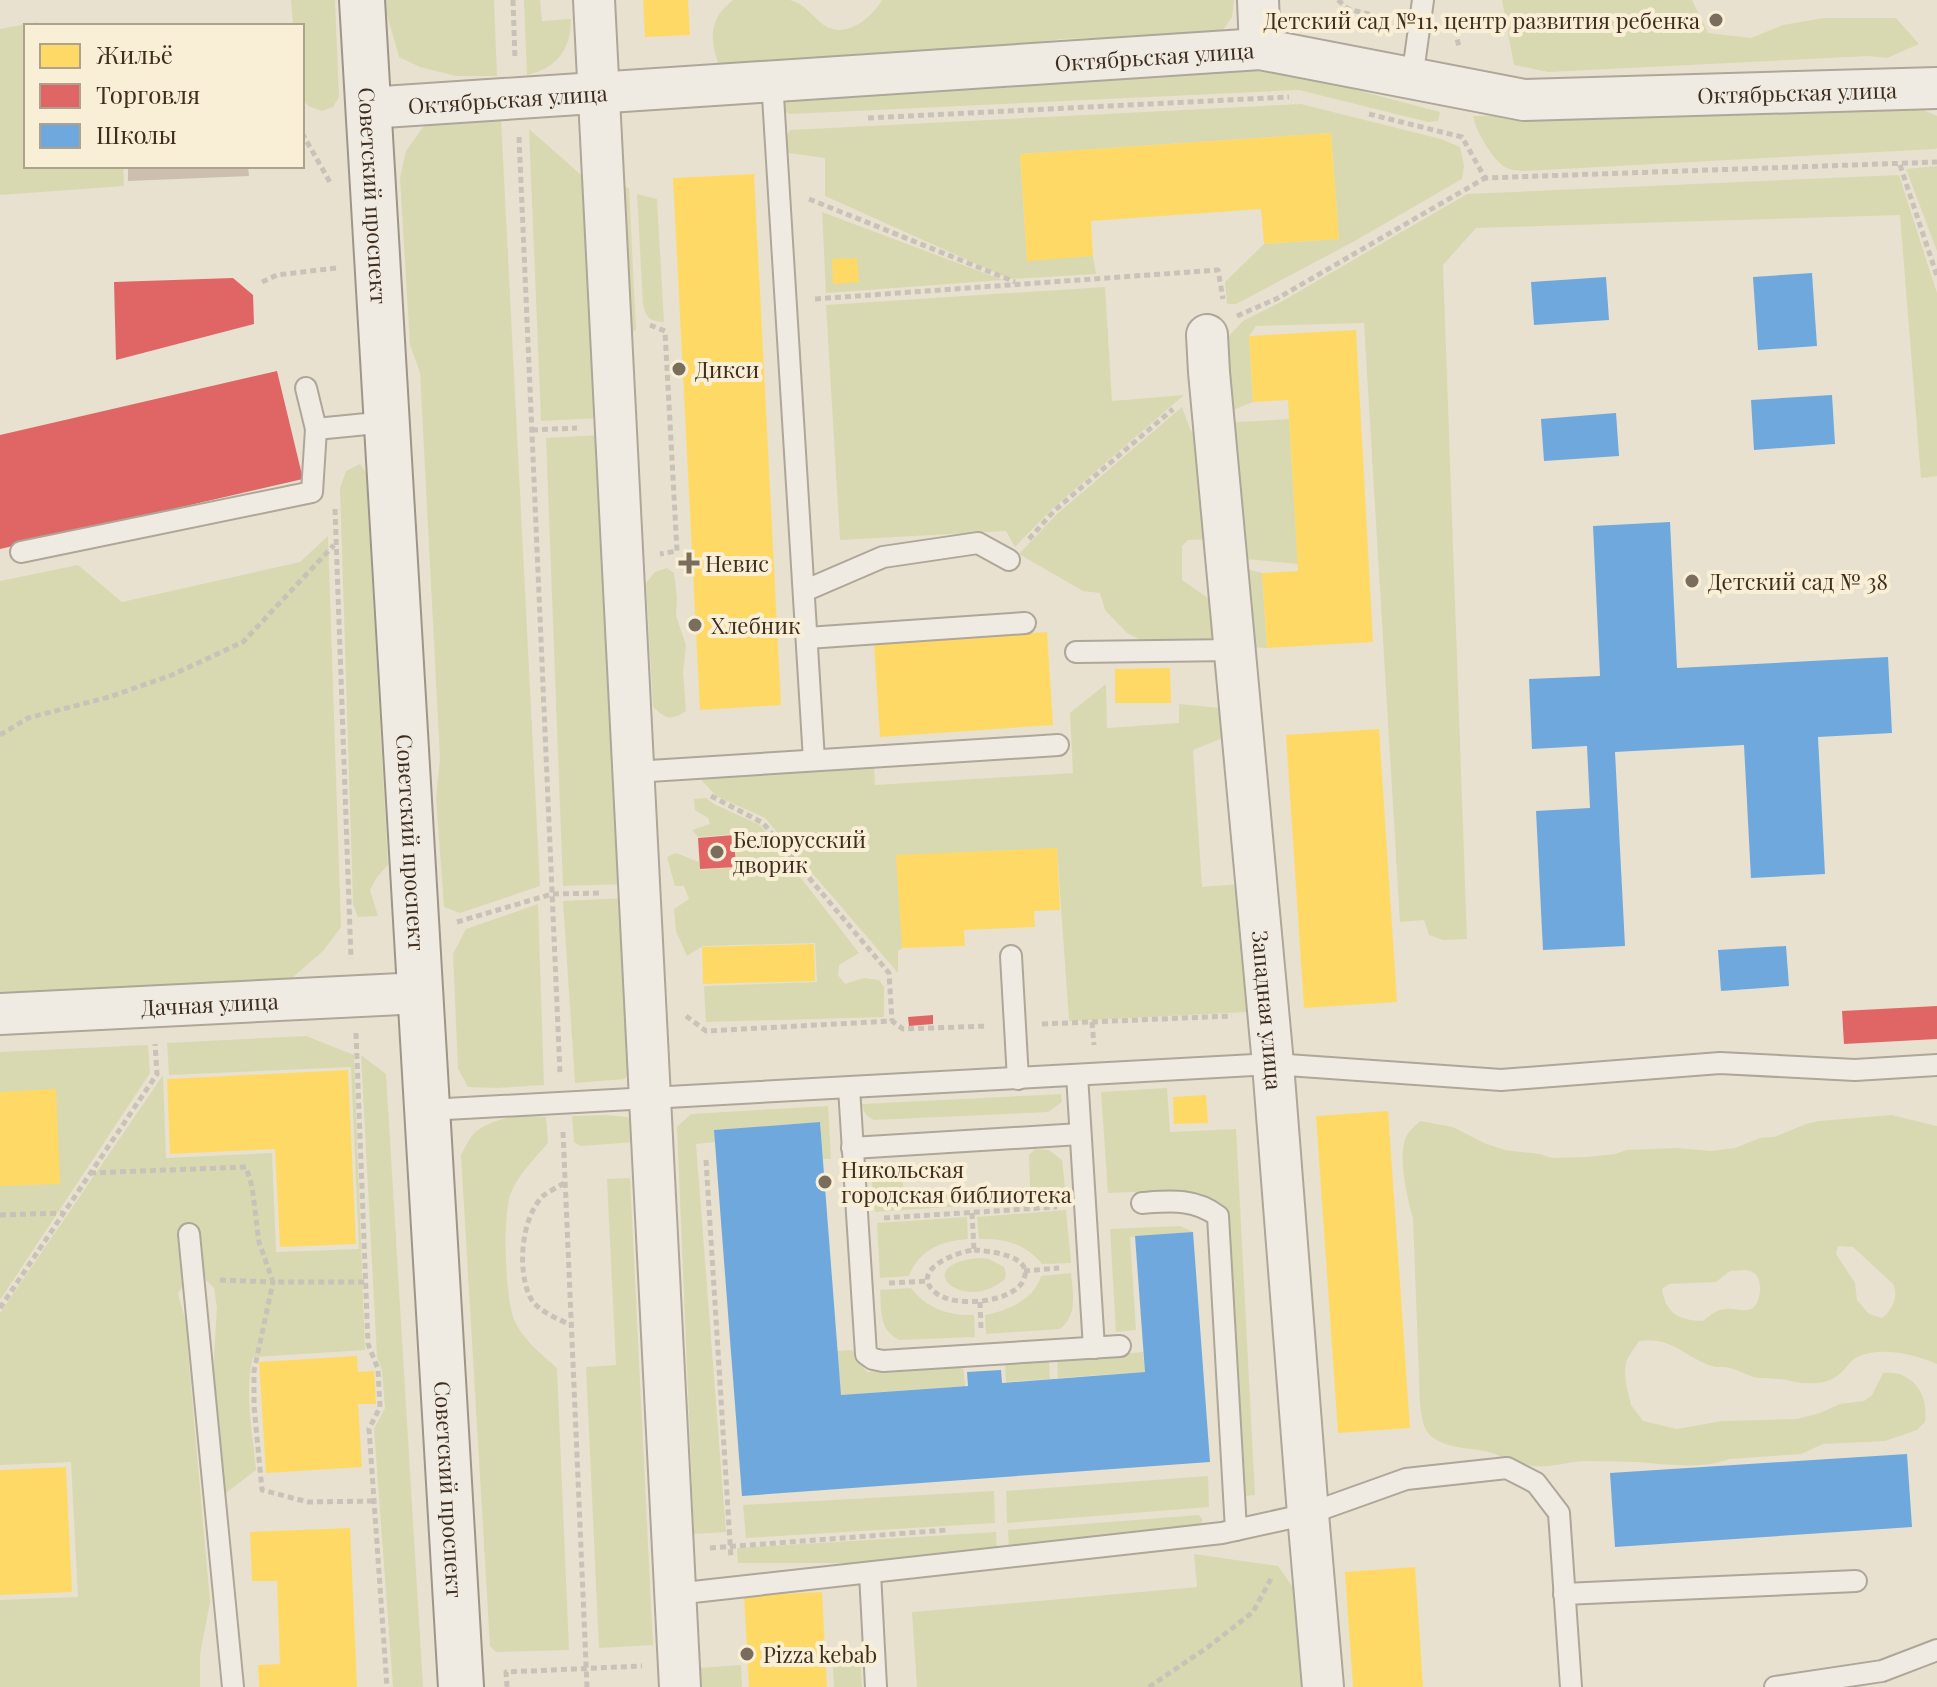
<svg xmlns="http://www.w3.org/2000/svg" width="1937" height="1687" viewBox="0 0 1937 1687" font-family="'Playfair Display',serif">
  <style>
    .green { fill: #d8d9b1; fill-rule: evenodd }
    .homes { fill: #ffd966 }
    .shops { fill: #e06666 }
    .schools { fill: #6fa8dc }
    .building { fill: #ccbfb0 }
    .lines { fill: none; stroke-linecap: round; stroke-linejoin: round }
    .lane-casing { stroke: #aea698; stroke-width: 24 }
    .street-casing { stroke: #aea698; stroke-width: 44 }
    .secondary-casing { stroke: #9d9588; stroke-width: 48 }
    .path { stroke: #c9c2b8; stroke-width: 5; stroke-dasharray: 6 4; stroke-linecap: butt }
    .lane { stroke: #f0ebe2; stroke-width: 20 }
    .street { stroke: #f0ebe2; stroke-width: 40 }
    .secondary { stroke: #f0ebe2; stroke-width: 44 }
    .poi-dot { fill: #7a6d5c; stroke: #f9efd6; stroke-width: 3 }
    .labels { text-anchor: middle; dominant-baseline: central; stroke-width: 8; stroke-linejoin: round; paint-order: stroke }
    .poi-label { font-size: 22px; fill: #3f2e1e; stroke: #f9efd6; text-anchor: start }
    .street-label { font-size: 22px; fill: #3f2e1e; stroke: #f9efd6 }
  </style>
  <rect width="100%" height="100%" fill="#e8e1d0"/>
  <g class="green">
    <path d="M291,0H335L339,97L333,107L322,111L308,106L302,97V26H293Z"/>
    <path d="M385,0H494L497,76H456L420,67L399,57L386,11Z"/>
    <path d="M524,0H540L542,21L571,19C571,48 558,68 527,75Z"/>
    <path d="M733,0C751,0 773,0 790,0C804,4 810,13 820,22C842,42 870,20 882,0H1234L1232,17L1221,33L1180,39L1142,36L1061,39L941,54L862,53L781,66L719,65C709,39 709,18 733,0Z"/>
    <path d="M1502,0H1692L1708,33L1751,38L1783,25L1824,18H1896L1919,44L1887,58L1868,56L1548,72L1514,65Z"/>
    <path d="M37,22V26H26V166H123L124,186L0,195V29Z"/>
    <path d="M1261,65L1440,112L1438,121L1428,122L1299,90L791,114C783,112 779,107 784,99Z"/>
    <path d="M1301,104L1441,139L1460,147L1464,166L1462,179L1353,242L1236,304H1227L1225,282L1264,244L1339,239L1331,133L1020,154L1027,260L1093,256L1096,274L1010,279L825,196V158L788,153L783,142L790,130Z"/>
    <path d="M1923,110L1937,116V148L1935,149L1522,171C1518,170 1513,171 1509,169C1495,165 1475,130 1473,116Z"/>
    <path d="M501,119L540,886L460,913L444,907L436,797L440,759L420,372L410,345L400,178L406,151L426,123Z"/>
    <path d="M529,129L587,180L599,418L541,421Z"/>
    <path d="M1937,166V251L1906,169Z"/>
    <path d="M1899,175L1937,293V476L1921,478L1900,215L1476,228L1443,265L1467,939L1443,940L1429,935L1424,920L1400,922L1364,323L1256,326L1249,336L1253,402L1223,414L1224,341L1243,321L1279,303L1467,194Z"/>
    <path d="M621,186L629,188L636,330L631,333Z"/>
    <path d="M637,194L657,199L664,322C650,321 647,319 643,305Z"/>
    <path d="M822,212L1003,280L826,293Z"/>
    <path d="M1105,287L1112,401L1184,395L1052,509L1015,547L1006,531L840,540L826,305Z"/>
    <path d="M1182,407L1191,431L1198,433L1212,539L1188,540L1182,546V580L1208,598L1217,614L1215,634L1206,645L1147,643L1127,633L1105,610L1100,593L1083,591L1019,554L1057,514Z"/>
    <path d="M1289,419L1298,564L1235,558L1224,423Z"/>
    <path d="M600,435L626,884L563,886L546,438Z"/>
    <path d="M360,464L366,473L388,865L377,877L370,890L378,916L358,917L353,904L340,488L346,471Z"/>
    <path d="M328,536L341,927L324,950L292,978L264,986L0,998V581L78,565L122,602L300,562Z"/>
    <path d="M1235,566L1262,573L1267,648L1248,647Z"/>
    <path d="M667,568L674,573L677,599L676,616L686,645L683,672L686,711C671,721 666,719 653,707L646,583L655,572Z"/>
    <path d="M1106,684L1107,728L1179,723V704L1221,708L1228,736L1193,750L1202,887L1240,884L1247,1012L1069,1021L1057,849L898,951V973L765,818L716,796L696,774L874,767L875,785L1073,773L1070,713Z"/>
    <path d="M706,798L714,804L760,825L859,953L839,965L838,975L845,984L864,978L879,980L884,987V1017L706,1022L704,986L817,982L815,943L703,946L687,956L676,931L674,909L689,899L684,886H675L667,857L676,853L699,862L700,870L737,867L735,834L698,837L692,830L710,824L708,818L695,810L694,799Z"/>
    <path d="M627,898L635,1069L624,1079L575,1083L563,901Z"/>
    <path d="M538,904L544,1085L497,1088L468,1087L458,1069L453,954L466,929Z"/>
    <path d="M306,1036L354,1055L365,1350L253,1357C244,1392 253,1434 256,1470L222,1496L212,1386L217,1308L214,1288L204,1278L198,1229L182,1230L186,1280L178,1294L185,1318L210,1602L200,1655V1687H0V1600L78,1597L71,1462L0,1465V1313L163,1075L166,1158L272,1153L276,1252L359,1249L351,1067L169,1075L167,1043Z"/>
    <path d="M148,1045L150,1073L0,1300V1052Z"/>
    <path d="M361,1055L386,1074L423,1687H393L374,1429L385,1408L382,1370L377,1357Z"/>
    <path d="M1167,1088L1170,1132L1236,1129L1255,1495L1244,1496L1218,1205L1199,1194L1180,1190L1108,1193L1101,1092Z"/>
    <path d="M1061,1094L1062,1102L1048,1112L874,1120C867,1117 863,1112 862,1104Z"/>
    <path d="M828,1106L831,1159H823L820,1122L715,1130V1142L696,1144L726,1532L694,1534L677,1127L691,1114Z"/>
    <path d="M519,1115L546,1117L548,1143C535,1158 518,1175 511,1193C502,1214 505,1302 515,1322C524,1340 542,1355 557,1368L569,1650L496,1652L490,1646L461,1155C464,1150 467,1142 471,1137C482,1123 502,1119 519,1115Z"/>
    <path d="M607,1115L626,1117L632,1119L636,1142L580,1146L574,1142L572,1116Z"/>
    <path d="M1891,1115L1937,1126V1364C1915,1354 1875,1345 1854,1359C1849,1363 1846,1368 1841,1373C1830,1383 1817,1384 1801,1383C1793,1382 1785,1379 1777,1379C1769,1378 1761,1379 1753,1377C1745,1374 1738,1370 1730,1368C1724,1366 1718,1368 1712,1366C1684,1357 1672,1336 1639,1341L1627,1359L1625,1370L1626,1384L1631,1405L1643,1421L1677,1429L1722,1421L1797,1419L1820,1413L1840,1404L1864,1401L1872,1395L1883,1373C1913,1370 1929,1394 1925,1422L1917,1430L1885,1441L1823,1444L1801,1454L1729,1459C1701,1470 1667,1464 1637,1462C1621,1462 1604,1461 1588,1461C1569,1461 1552,1468 1533,1466C1518,1464 1505,1458 1492,1453C1472,1447 1450,1450 1432,1437C1422,1429 1422,1417 1420,1404L1413,1218C1407,1198 1397,1153 1407,1135C1410,1130 1416,1125 1420,1121L1453,1127L1484,1143L1505,1150L1540,1154L1552,1158L1587,1157L1615,1154L1627,1150L1676,1148L1711,1151L1735,1148L1760,1138L1774,1137L1806,1124L1819,1121ZM1838,1246L1853,1247L1893,1284C1899,1297 1892,1310 1882,1318L1869,1314L1857,1300L1855,1283L1836,1254ZM1745,1270C1752,1271 1757,1273 1759,1281C1761,1287 1760,1294 1758,1300C1752,1317 1738,1307 1725,1309C1716,1310 1710,1315 1703,1321C1680,1320 1666,1315 1662,1289L1669,1284L1716,1282L1730,1271Z"/>
    <path d="M1035,1149L1049,1150L1062,1160L1066,1199L875,1212C873,1180 862,1165 901,1163L904,1195L1030,1187L1029,1155Z"/>
    <path d="M630,1178L653,1645L599,1648L586,1367L616,1365L607,1179Z"/>
    <path d="M1066,1210L1071,1263L1042,1264C1026,1244 1004,1238 979,1239L977,1217Z"/>
    <path d="M967,1217L968,1239C941,1241 919,1250 909,1276L880,1278L877,1223Z"/>
    <path d="M1180,1226L1193,1232L1130,1237L1136,1330L1116,1332L1110,1229Z"/>
    <path d="M978,1258L989,1259L1004,1267L1006,1274L1005,1279C964,1315 908,1265 978,1258Z"/>
    <path d="M1071,1273C1073,1294 1078,1314 1060,1329L986,1334L985,1315C1007,1311 1035,1299 1041,1276Z"/>
    <path d="M911,1288C926,1308 949,1316 974,1315L975,1337L899,1340C878,1329 882,1311 880,1290Z"/>
    <path d="M851,1350C858,1355 861,1365 867,1372L963,1366L965,1386L841,1395L837,1351Z"/>
    <path d="M1143,1352L1145,1372L1058,1378L1057,1360Z"/>
    <path d="M1049,1360L1050,1379L1006,1382L1005,1363Z"/>
    <path d="M1208,1476L1209,1507L1007,1523L1006,1491Z"/>
    <path d="M994,1491L995,1523L746,1538L743,1505Z"/>
    <path d="M1199,1515L1203,1520L1200,1526L1009,1548L1008,1530Z"/>
    <path d="M996,1532L997,1550L864,1563H738L737,1548Z"/>
    <path d="M1194,1554L1278,1566L1304,1603L1314,1687H917L912,1612L1197,1587Z"/>
    <path d="M860,1650L862,1687H834L832,1651Z"/>
    <path d="M741,1665L742,1687H700L699,1668Z"/>
  </g>
  <g class="homes">
    <path d="M643,0H688L690,35L645,37Z"/>
    <path d="M1331,133L1339,239L1264,244L1261,209L1091,221L1093,256L1027,261L1020,154Z"/>
    <path d="M754,174L781,705L700,710L673,178Z"/>
    <path d="M857,258L859,282L833,284L832,259Z"/>
    <path d="M1356,330L1373,642L1267,648L1262,573L1298,571L1288,400L1253,402L1249,336Z"/>
    <path d="M1047,632L1053,725L880,737L874,644Z"/>
    <path d="M1170,668L1171,703H1115V669Z"/>
    <path d="M1379,729L1397,1002L1304,1008L1286,735Z"/>
    <path d="M1057,848L1060,910L1034,911L1035,927L964,930L965,946L902,948L896,855Z"/>
    <path d="M814,944L815,981L703,984L702,947Z"/>
    <path d="M348,1070L356,1244L280,1247L275,1149L170,1154L167,1079Z"/>
    <path d="M56,1089L60,1184L0,1186V1092Z"/>
    <path d="M1206,1095L1208,1123L1174,1124L1173,1097Z"/>
    <path d="M1388,1111L1410,1428L1338,1433L1316,1116Z"/>
    <path d="M357,1356L358,1372L374,1371L376,1404H358L362,1467L266,1473L259,1362Z"/>
    <path d="M66,1467L72,1592L0,1595V1470Z"/>
    <path d="M350,1528L357,1687H259L258,1665L280,1664L277,1581H252L250,1532Z"/>
    <path d="M1415,1567L1423,1687H1353L1345,1572Z"/>
    <path d="M822,1592L827,1687H749L744,1596Z"/>
  </g>
  <g class="shops">
    <path d="M233,278L253,295L254,324L116,360L114,282Z"/>
    <path d="M277,371L303,479L0,549V435Z"/>
    <path d="M734,835L736,867L700,869L698,838Z"/>
    <path d="M1937,1006V1039L1844,1044L1842,1011Z"/>
    <path d="M933,1015V1024L909,1026L908,1017Z"/>
  </g>
  <g class="schools">
    <path d="M1812,273L1817,346L1758,350L1753,277Z"/>
    <path d="M1606,277L1609,320L1534,325L1531,282Z"/>
    <path d="M1832,395L1835,444L1754,450L1751,400Z"/>
    <path d="M1616,413L1619,456L1544,461L1541,419Z"/>
    <path d="M1670,522L1677,668L1888,657L1892,733L1818,737L1825,874L1751,878L1744,745L1615,752L1625,946L1543,950L1536,811L1590,808L1587,746L1532,749L1529,679L1600,676L1593,526Z"/>
    <path d="M1786,946L1789,986L1721,991L1718,950Z"/>
    <path d="M820,1122L841,1395L968,1386L967,1372L1001,1370L1002,1383L1145,1372L1135,1236L1193,1232L1210,1462L742,1496L714,1130Z"/>
    <path d="M1907,1454L1912,1527L1615,1547L1610,1473Z"/>
  </g>
  <path class="building" d="M128,166H248L249,176L128,181Z"/>
  <g class="lines">
    <defs>
      <g id="lane">
        <path d="M1412,79L1423,0"/>
        <path d="M772,80L814,760"/>
        <path d="M306,388L316,429"/>
        <path d="M21,552L312,492L316,429L387,422"/>
        <path d="M804,591L883,557L978,543L1009,560"/>
        <path d="M807,638L1025,623"/>
        <path d="M1076,652L1235,650"/>
        <path d="M634,772L1058,745"/>
        <path d="M1011,956L1018,1079"/>
        <path d="M1077,1075L1094,1348"/>
        <path d="M849,1088L866,1354L873,1359L883,1361L1120,1346"/>
        <path d="M428,1110L1273,1064L1501,1080L1720,1063L1855,1070L1937,1065"/>
        <path d="M852,1148L1080,1134"/>
        <path d="M1142,1203C1170,1201 1194,1198 1218,1216L1236,1530"/>
        <path d="M189,1234L233,1687"/>
        <path d="M870,1573L876,1687"/>
        <path d="M675,1594L1222,1533L1308,1514L1406,1479L1507,1468L1536,1483L1559,1513L1571,1687"/>
        <path d="M1564,1594L1856,1581"/>
        <path d="M1775,1687L1882,1671L1937,1650"/>
      </g>
      <g id="street">
        <path d="M594,0L680,1687"/>
        <path d="M1258,0L1260,49"/>
        <path id="s1" d="M368,108L1260,49L1524,100L1937,88"/>
        <path id="s2" d="M1207,335L1209,372L1273,1064L1308,1514L1323,1687"/>
        <path id="s3" d="M0,1014L421,993"/>
      </g>
      <g id="secondary">
        <path id="s4" d="M362,0L461,1687"/>
      </g>
    </defs>
    <use href="#lane" class="lane-casing"/>
    <use href="#street" class="street-casing"/>
    <use href="#secondary" class="secondary-casing"/>
    <g class="path">
      <path d="M513,0L515,59"/>
      <path d="M1338,0L1348,9L1392,20"/>
      <path d="M1445,29H1454L1459,46"/>
      <path d="M1369,114L1462,137L1485,178L1937,162"/>
      <path d="M868,118L1289,97"/>
      <path d="M302,133L331,184"/>
      <path d="M519,137L560,1074"/>
      <path d="M1900,165L1937,276"/>
      <path d="M809,199L1015,282"/>
      <path d="M262,282L277,275L336,268"/>
      <path d="M815,299L1218,270L1223,299"/>
      <path d="M1237,316L1278,298L1485,178"/>
      <path d="M650,325L665,331L677,551L660,554"/>
      <path d="M532,430L577,428"/>
      <path d="M335,509L351,959"/>
      <path d="M1029,539L1054,511L1173,409"/>
      <path d="M0,735L28,718L109,697L172,675L243,642L334,545"/>
      <path d="M711,796L763,823L889,973L892,1021"/>
      <path d="M457,922L552,894L603,893"/>
      <path d="M686,1016L706,1031L892,1021L903,1029L988,1026"/>
      <path d="M1092,1022L1094,1045"/>
      <path d="M1042,1024L1232,1016"/>
      <path d="M356,1033L368,1344L378,1369L380,1407L369,1429L387,1687"/>
      <path d="M563,1132L587,1687"/>
      <path d="M706,1160L731,1558"/>
      <path d="M90,1173L246,1167L252,1186L259,1242L273,1282H366"/>
      <path d="M564,1183C558,1187 549,1191 543,1196C521,1218 517,1270 530,1297C537,1311 558,1319 571,1325"/>
      <path d="M972,1213L974,1250"/>
      <path d="M0,1215L63,1213"/>
      <path d="M884,1218L1057,1207"/>
      <path d="M974,1250C988,1251 1036,1255 1023,1281C1012,1303 954,1308 936,1293C908,1271 955,1252 974,1250Z"/>
      <path d="M1024,1271L1059,1268"/>
      <path d="M220,1280L273,1282L254,1371V1406L262,1490L308,1502L374,1501"/>
      <path d="M889,1283L928,1281"/>
      <path d="M980,1302L981,1328"/>
      <path d="M0,1308L157,1074L155,1044"/>
      <path d="M710,1548L947,1530"/>
      <path d="M507,1687L506,1672L642,1666"/>
      <path d="M1149,1687L1208,1647L1253,1612L1272,1577"/>
    </g>
    <use href="#lane" class="lane"/>
    <use href="#street" class="street"/>
    <use href="#secondary" class="secondary"/>
  </g>
  <g class="poi-dot">
    <circle cx="1716" cy="20" r="8"/>
    <circle cx="679" cy="369" r="8"/>
    <path d="M685 551h8v8h8v8h-8v8h-8v-8h-8v-8h8z"/>
    <circle cx="1692" cy="581" r="8"/>
    <circle cx="695" cy="625" r="8"/>
    <circle cx="717" cy="852" r="8"/>
    <circle cx="825" cy="1182" r="8"/>
    <circle cx="747" cy="1654" r="8"/>
  </g>
  <g class="labels">
    <g class="poi-label">
      <text x="1700" y="20" text-anchor="end">Детский сад №11, центр развития ребенка</text>
      <text x="695" y="369">Дикси</text>
      <text x="705" y="563">Невис</text>
      <text x="1708" y="581">Детский сад № 38</text>
      <text x="711" y="625">Хлебник</text>
      <text x="733" y="839">Белорусский<tspan x="733" dy="25">дворик</tspan></text>
      <text x="841" y="1169">Никольская<tspan x="841" dy="25">городская библиотека</tspan></text>
      <text x="763" y="1654">Pizza kebab</text>
    </g>
    <g class="street-label">
      <text stroke="none"><textPath href="#s1" startOffset="788">Октябрьская улица</textPath></text>
      <text stroke="none"><textPath href="#s1" startOffset="1436">Октябрьская улица</textPath></text>
      <text stroke="none"><textPath href="#s1" startOffset="140">Октябрьская улица</textPath></text>
      <text stroke="none"><textPath href="#s4" startOffset="196">Советский проспект</textPath></text>
      <text stroke="none"><textPath href="#s4" startOffset="844">Советский проспект</textPath></text>
      <text stroke="none"><textPath href="#s3" startOffset="210">Дачная улица</textPath></text>
      <text stroke="none"><textPath href="#s2" startOffset="678">Западная улица</textPath></text>
      <text stroke="none"><textPath href="#s4" startOffset="1492">Советский проспект</textPath></text>
    </g>
  </g>
  <rect x="24" y="24" width="280" height="144" fill="#f9efd6" stroke="#afa28c" stroke-width="2"/>
  <rect x="40" y="44" width="40" height="24" fill="#ffd966" stroke="#afa28c" stroke-width="2"/>
  <text x="96" y="64" font-size="24" fill="#3f2e1e">Жильё</text>
  <rect x="40" y="84" width="40" height="24" fill="#e06666" stroke="#afa28c" stroke-width="2"/>
  <text x="96" y="104" font-size="24" fill="#3f2e1e">Торговля</text>
  <rect x="40" y="124" width="40" height="24" fill="#6fa8dc" stroke="#afa28c" stroke-width="2"/>
  <text x="96" y="144" font-size="24" fill="#3f2e1e">Школы</text>
</svg>
